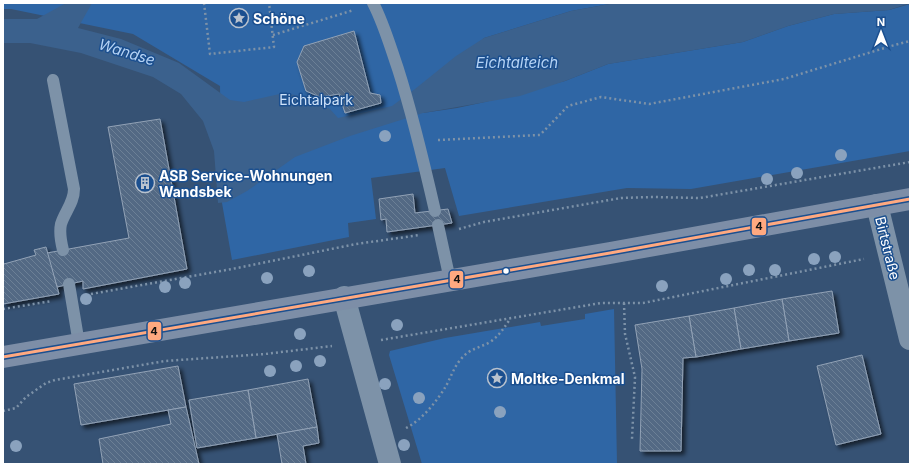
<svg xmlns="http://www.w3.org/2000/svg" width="913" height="467" viewBox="0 0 913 467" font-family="Inter,sans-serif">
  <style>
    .park { fill: #2f66a5 }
    .water { fill: #3b618d }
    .building { fill: url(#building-back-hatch); stroke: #92a2b6; filter: url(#shadow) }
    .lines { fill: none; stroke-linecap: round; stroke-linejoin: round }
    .path { stroke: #7d92a8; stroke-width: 2.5; stroke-dasharray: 2 3; stroke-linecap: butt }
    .lane { stroke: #7d92a8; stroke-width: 12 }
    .street { stroke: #7d92a8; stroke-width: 22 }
    .primary { stroke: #7d8ea7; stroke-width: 22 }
    .bus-1-casing { stroke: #1b4f8f; stroke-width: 6 }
    .bus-1 { stroke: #ffa980; stroke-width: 3 }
    .tree { fill: #8aa2be }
    .bus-dot { fill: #fff; stroke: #1b4f8f; stroke-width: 1.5 }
    .labels { text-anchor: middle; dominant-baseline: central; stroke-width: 3; stroke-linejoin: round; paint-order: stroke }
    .poi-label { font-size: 14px; font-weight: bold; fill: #fff; stroke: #1b4f8f; text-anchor: start }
    .park-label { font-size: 14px; fill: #cfe3fa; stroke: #1b4f8f }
    .street-label { font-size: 14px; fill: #fff; stroke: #1b4f8f }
    .water-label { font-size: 15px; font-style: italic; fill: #b5d3f5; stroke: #1b4f8f }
    .line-badge { stroke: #1b4f8f; stroke-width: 1.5 }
    .pale-badge-label { font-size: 11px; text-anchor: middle; font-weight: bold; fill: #111 }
  </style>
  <defs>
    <pattern id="building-back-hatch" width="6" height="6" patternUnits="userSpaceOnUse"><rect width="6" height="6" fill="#526984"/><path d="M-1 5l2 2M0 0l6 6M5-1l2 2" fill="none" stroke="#6c8096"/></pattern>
    <filter id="shadow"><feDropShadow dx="3.5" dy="3.5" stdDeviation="2" flood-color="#0009"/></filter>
  </defs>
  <rect width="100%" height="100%" fill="#365274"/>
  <g class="park">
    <path d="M3,3H615L571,11L484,38L423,113L457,108L485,102L565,81L608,64L743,42L788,26L834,14L889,10L910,4V151L691,189L627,188L459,216L445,168L371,178L376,219L348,223L349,237L232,260L222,203L220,86L133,34L11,9H3Z"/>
    <path d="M614,309L617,464H422L389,355L390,351L445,338L540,322L541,326L585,319V314Z"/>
  </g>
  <path class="water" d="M66,3H92L78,28L121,39L179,63L230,100L244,102L284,93L306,97L330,109L338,118L392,106L415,89L456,56L484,38L571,11L615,3H910L889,10L834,14L788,26L743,42L608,64L565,81L520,96L423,113L350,136L295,157L247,191L227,202L218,203L214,151L203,121L181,94L153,77L81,53L30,43H3V19H37Z"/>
  <g class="building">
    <path d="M354,31L370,93L380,95L381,103L345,113L339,94L320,97L306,91L297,62L304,46Z"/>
    <path d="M160,119L187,269L83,289V281L57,287L47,253L129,238L108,127Z"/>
    <path d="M413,194L415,213L448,209L452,223L387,232L386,219L381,220L379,199Z"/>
    <path d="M46,247L59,294L3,304V261L4,264L36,255L34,250Z"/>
    <path d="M832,291L839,333L789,341L782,299Z"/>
    <path d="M782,299L789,341L741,349L734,308Z"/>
    <path d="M734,308L741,349L696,357L689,316Z"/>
    <path d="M689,316L696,357L683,358L681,451H640L642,369L635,325Z"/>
    <path d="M862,355L881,434L836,445L817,366Z"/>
    <path d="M178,366L186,407L81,425L74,384Z"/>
    <path d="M308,379L317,427L256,438L248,390Z"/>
    <path d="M248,390L256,438L197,448L189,400Z"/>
    <path d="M186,407L199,464H103L99,439L171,424L168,410Z"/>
    <path d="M317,427L319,443L303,446L306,464H282L277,434Z"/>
  </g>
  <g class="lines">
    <g class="path">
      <path d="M204,3L210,54L274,47L269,3"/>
      <path d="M273,35L354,10"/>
      <path d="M438,140L540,135L568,106L601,97L649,104L784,79L891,46L910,41"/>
      <path d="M459,229L484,222L621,198L652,197L700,198L910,162"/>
      <path d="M91,294L232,269L356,244L420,235"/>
      <path d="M624,303L625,334L635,377L632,439"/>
      <path d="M3,309L52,301"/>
      <path d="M381,340L601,303H643L864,259"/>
      <path d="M3,411L16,408L26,397L46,383L55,380L165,361L265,354L332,346"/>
      <path d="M406,428C422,420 437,401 446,386C451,377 454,367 461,359C470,348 480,348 490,342C499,336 504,328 510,319"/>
    </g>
    <g class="lane">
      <path d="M373,3C384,24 390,46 398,69C413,116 424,163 435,211"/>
      <path d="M53,80L74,189C74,203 65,211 61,224C59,233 61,242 63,250"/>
      <path d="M438,225L450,280"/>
      <path d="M69,284L79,344"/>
    </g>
    <g class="street">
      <path d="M877,205L910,339"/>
      <path d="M344,297L390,464"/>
    </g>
    <path class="primary" d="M3,357L610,253L910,199"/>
    <defs>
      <path id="bus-1" d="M3,357L610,253L910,199"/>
    </defs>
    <use href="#bus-1" class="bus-1-casing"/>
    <use href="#bus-1" class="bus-1"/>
  </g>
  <g class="tree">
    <circle cx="385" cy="136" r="6"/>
    <circle cx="841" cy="155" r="6"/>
    <circle cx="797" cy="173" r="6"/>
    <circle cx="767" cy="179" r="6"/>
    <circle cx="835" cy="257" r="6"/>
    <circle cx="814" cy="259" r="6"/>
    <circle cx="749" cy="270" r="6"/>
    <circle cx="775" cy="270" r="6"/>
    <circle cx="309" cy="271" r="6"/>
    <circle cx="267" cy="278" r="6"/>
    <circle cx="726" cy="279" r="6"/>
    <circle cx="185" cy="283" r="6"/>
    <circle cx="662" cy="286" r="6"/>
    <circle cx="165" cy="287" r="6"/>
    <circle cx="86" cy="299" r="6"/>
    <circle cx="397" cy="325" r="6"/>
    <circle cx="300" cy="334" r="6"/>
    <circle cx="320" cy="361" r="6"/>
    <circle cx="296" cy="366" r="6"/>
    <circle cx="270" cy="371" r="6"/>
    <circle cx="385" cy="384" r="6"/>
    <circle cx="419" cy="398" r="6"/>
    <circle cx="500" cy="412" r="6"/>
    <circle cx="404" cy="445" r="6"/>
    <circle cx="16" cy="446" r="6"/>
  </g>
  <defs>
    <symbol id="sight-ring" viewBox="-11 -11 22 22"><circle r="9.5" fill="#1b4f8f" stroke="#b9c2ce" stroke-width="1.5"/><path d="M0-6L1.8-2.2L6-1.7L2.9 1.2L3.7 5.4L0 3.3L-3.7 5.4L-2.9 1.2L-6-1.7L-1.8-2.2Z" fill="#b9c2ce"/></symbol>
    <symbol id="building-ring" viewBox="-11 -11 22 22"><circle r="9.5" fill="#1b4f8f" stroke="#b9c2ce" stroke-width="1.5"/><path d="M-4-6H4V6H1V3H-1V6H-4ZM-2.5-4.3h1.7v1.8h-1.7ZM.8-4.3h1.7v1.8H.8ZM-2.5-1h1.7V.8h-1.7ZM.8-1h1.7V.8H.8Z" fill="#b9c2ce"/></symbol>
  </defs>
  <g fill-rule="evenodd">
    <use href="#sight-ring" x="228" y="7" width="22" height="22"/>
    <use href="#building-ring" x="134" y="172" width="22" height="22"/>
    <use href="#sight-ring" x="486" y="367" width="22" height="22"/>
  </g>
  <circle class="bus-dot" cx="506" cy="271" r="3.5"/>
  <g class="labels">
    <g class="poi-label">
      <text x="253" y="18">Schöne</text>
      <text x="159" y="175">ASB Service-Wohnungen<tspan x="159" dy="16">Wandsbek</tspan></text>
      <text x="511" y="378">Moltke-Denkmal</text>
    </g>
    <g class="park-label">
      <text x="316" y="99">Eichtalpark</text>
    </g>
    <g class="street-label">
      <text transform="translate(888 248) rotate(76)">Birtstraße</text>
    </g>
    <g class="water-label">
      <text transform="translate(127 52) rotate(17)">Wandse</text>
      <text x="517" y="62">Eichtalteich</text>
    </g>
  </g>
  <g class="line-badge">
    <rect x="751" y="217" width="16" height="19" rx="4" fill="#ffa980"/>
    <rect x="449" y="270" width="15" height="19" rx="4" fill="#ffa980"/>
    <rect x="147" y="321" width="15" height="20" rx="4" fill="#ffa980"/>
  </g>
  <g class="pale-badge-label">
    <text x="759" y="230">4</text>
    <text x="457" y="283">4</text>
    <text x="154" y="335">4</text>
  </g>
  <rect width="913" height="467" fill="none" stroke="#ffffff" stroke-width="8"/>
  <g transform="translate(881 32)" stroke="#1b4f8f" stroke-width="3" paint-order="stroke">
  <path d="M0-3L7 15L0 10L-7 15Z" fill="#ffffff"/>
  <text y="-6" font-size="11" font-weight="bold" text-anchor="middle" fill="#ffffff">N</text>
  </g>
</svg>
